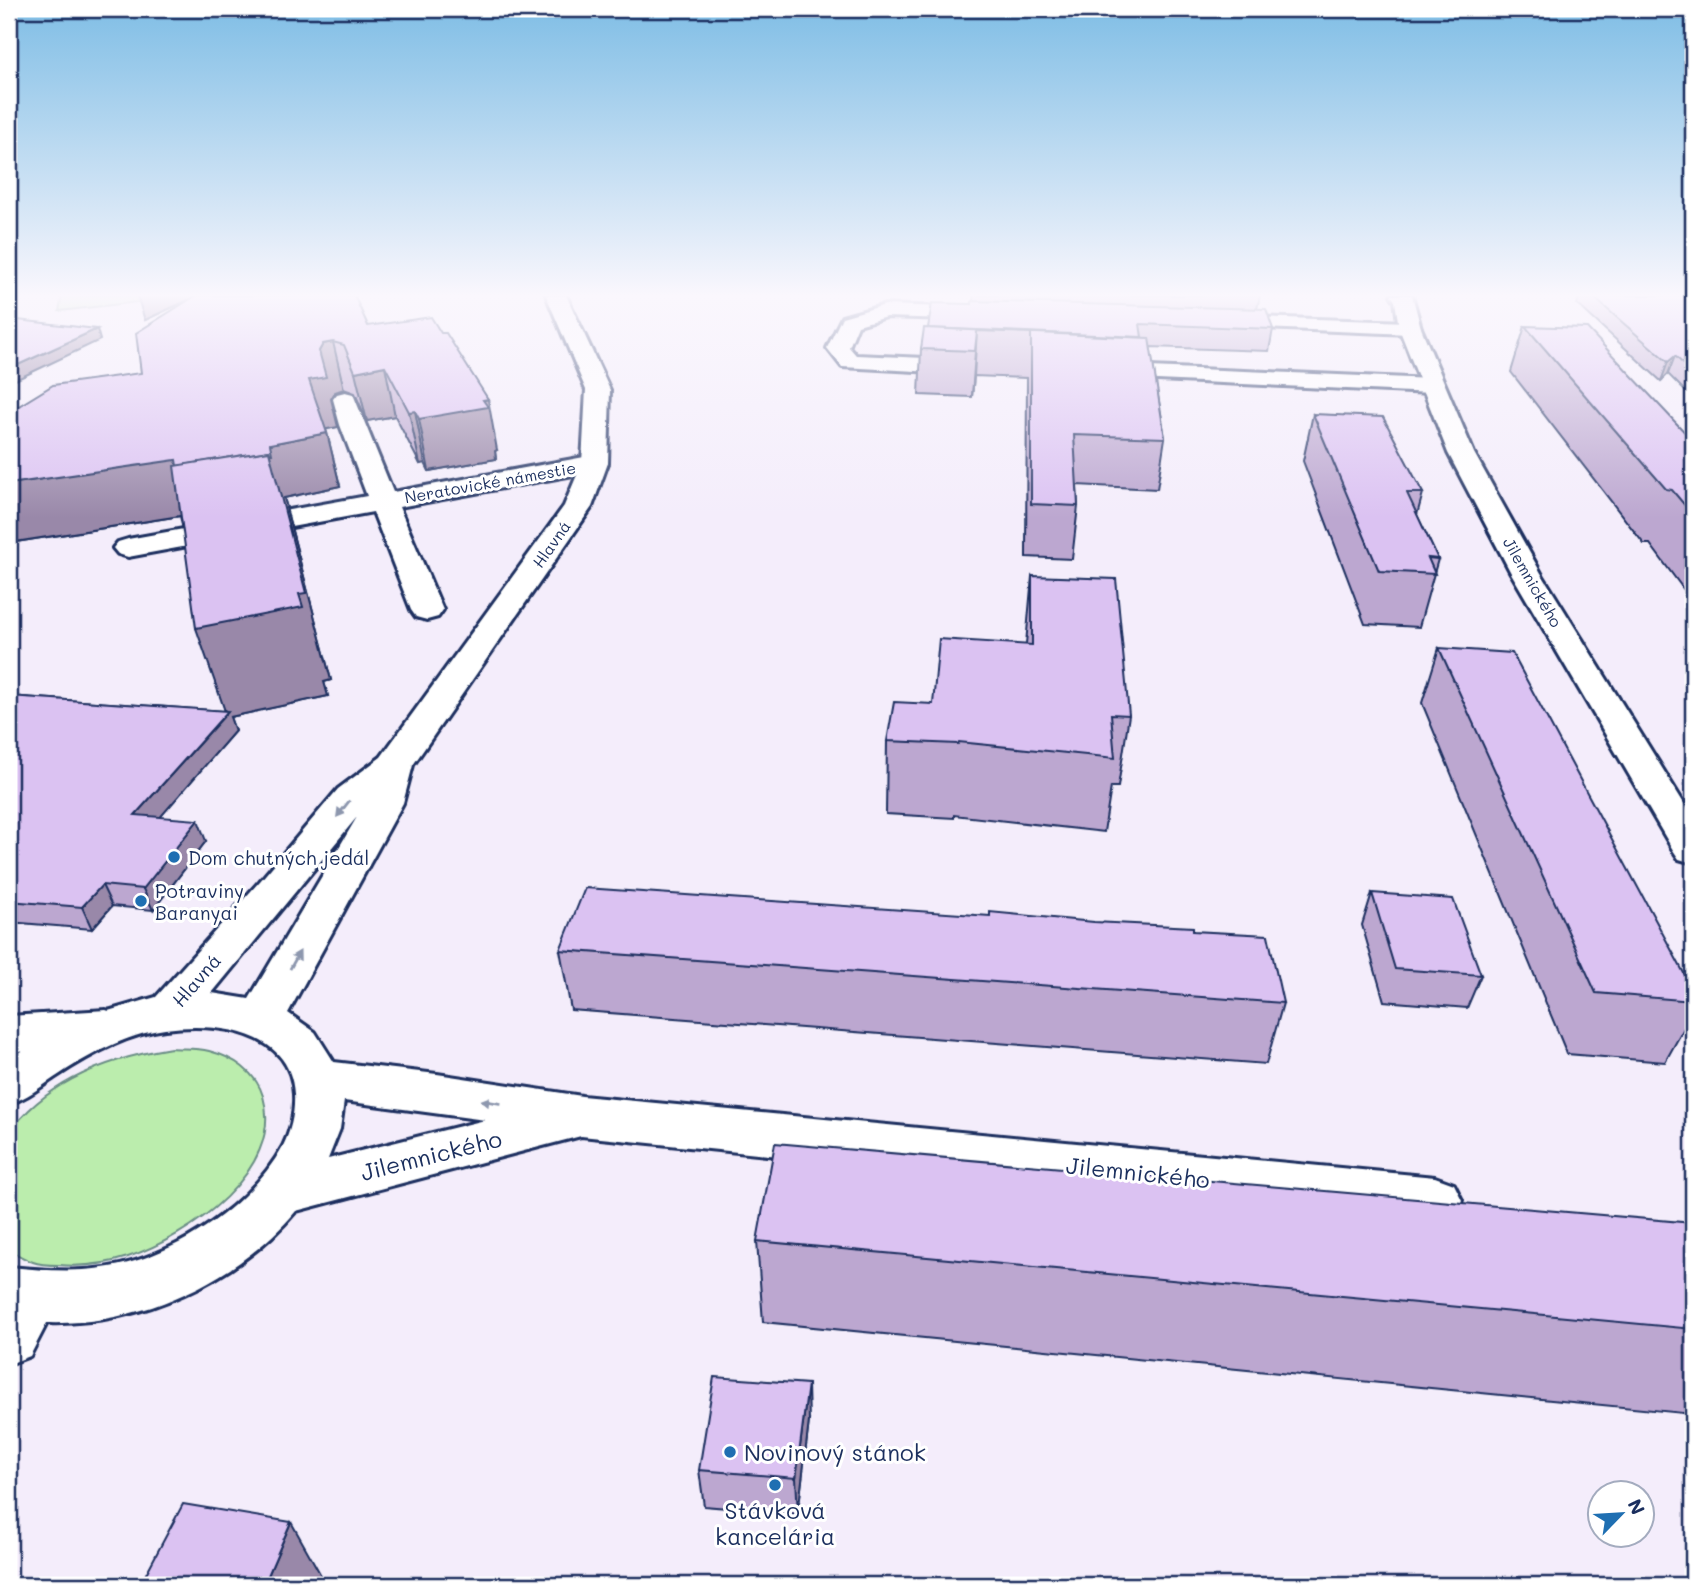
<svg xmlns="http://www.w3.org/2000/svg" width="1702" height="1594" viewBox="0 0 1702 1594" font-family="Mali,sans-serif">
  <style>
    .green { fill: #bbedad; stroke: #6b8e86; stroke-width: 2 }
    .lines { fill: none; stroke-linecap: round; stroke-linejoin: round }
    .street-casing { stroke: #1b2f5e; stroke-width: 6 }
    .secondary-casing { stroke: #1b2f5e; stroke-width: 6 }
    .street { fill: #fff; fill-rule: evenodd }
    .secondary { fill: #fff; fill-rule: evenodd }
    .wall { fill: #bca7d0; stroke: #1b2f5e; stroke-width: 2 }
    .shaded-wall { fill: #9988a9; stroke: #1b2f5e; stroke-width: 2 }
    .building { fill: #dbc2f2; stroke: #1b2f5e; stroke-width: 2 }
    .oneway { fill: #8d97ae }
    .poi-dot { fill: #1f6fb2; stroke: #fff; stroke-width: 2.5 }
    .labels { text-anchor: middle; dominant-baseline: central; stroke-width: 6; stroke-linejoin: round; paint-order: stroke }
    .far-street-label { font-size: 16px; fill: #1b2f5e; stroke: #fff }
    .poi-label { font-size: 19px; fill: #1b2f5e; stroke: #fff; text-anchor: start }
    .street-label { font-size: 19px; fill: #1b2f5e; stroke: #fff }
    .near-street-label { font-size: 23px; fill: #1b2f5e; stroke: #fff }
    .near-poi-label { font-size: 23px; fill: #1b2f5e; stroke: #fff; text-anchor: start }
  </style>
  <rect width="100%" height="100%" fill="#f4edfb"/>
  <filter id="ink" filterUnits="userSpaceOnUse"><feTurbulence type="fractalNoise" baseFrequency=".0143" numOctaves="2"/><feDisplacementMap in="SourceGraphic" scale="14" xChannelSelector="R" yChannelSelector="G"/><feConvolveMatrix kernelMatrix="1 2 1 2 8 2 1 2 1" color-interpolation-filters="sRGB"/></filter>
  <g filter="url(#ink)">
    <g class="green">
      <path d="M62,295H198L59,311Z"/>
      <path d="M171,1048C183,1049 197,1048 209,1051C233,1057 256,1072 263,1096C285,1171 188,1237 128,1257C106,1264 81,1267 59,1265C51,1265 40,1265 33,1262C24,1259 16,1254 9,1250V1133C47,1080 110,1058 171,1048Z"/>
    </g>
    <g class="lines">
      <defs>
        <g id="street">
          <path d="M885,305L982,308L989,310L992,314L989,318L982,320L886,317L858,325L849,347L856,355L972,360L980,362L983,367L980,372L972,374L842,367L827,348L842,317Z"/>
          <path d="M1220,316L1410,322L1418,323L1421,328L1418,333L1410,334L1213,326L1209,322L1213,318Z"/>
          <path d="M1102,365L1432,379L1440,381L1444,386L1440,391L1432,393L1094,377L1091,372L1094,367Z"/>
          <path d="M345,392L353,394L393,492L595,455L604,457L608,463L604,469L595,471L399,507L443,610L438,617L427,620L416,617L411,610L373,512L128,557L118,554L113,548L118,542L128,539L367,496L340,425L333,399L337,394Z"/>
          <path d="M106,1010L123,1016L129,1028L123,1040L106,1046L9,1052V1016Z"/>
        </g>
        <g id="secondary">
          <path d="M546,295H566L610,390L608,463L592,507L413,765L403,803L288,1013L315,1032L334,1062L437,1074L582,1096L1435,1177L1454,1184L1462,1200L1454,1216L1435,1223L581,1136L296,1211C237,1281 139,1326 47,1323L30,1356L9,1364V1267C52,1271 93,1274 135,1261C192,1244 254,1199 283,1146C291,1130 295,1112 294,1094C291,1030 215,1022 165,1029C126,1034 87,1056 54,1078C39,1088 27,1098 9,1104V1059L51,1034L84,1018L156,997L260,881L338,789L381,757L564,506L582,463L586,390ZM357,817L249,999L212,993ZM344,1101L485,1120L328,1159L340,1129Z"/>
          <path d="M1391,295H1412L1421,328L1474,453L1541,573L1693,818V863L1679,859L1673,850L1511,573L1448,453L1399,328L1395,301Z"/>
        </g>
      </defs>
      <use href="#street" class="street-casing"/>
      <use href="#secondary" class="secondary-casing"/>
      <use href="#street" class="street"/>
      <use href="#secondary" class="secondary"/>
    </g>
    <g class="wall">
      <path d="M137,295H354L368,326L497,450L495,451L496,459L429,471L425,463L420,464L395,416L367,421L355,393L344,389L335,392L331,399L338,427L326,429L340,486L284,498L287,508H286L331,680L324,682L328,696L230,717L235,731L160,817L206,841L153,910L112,906L92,929L9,922V696L225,711L180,516L9,543L141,373L192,298L145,320Z"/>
      <path d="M974,295H1260L1257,309L1273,329L1269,351L1150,347L1165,438L1157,489L1077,485L1078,506L1072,559L1026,557L1027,378L974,376L972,397L919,395L921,349L928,328L972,304L973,301Z"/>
      <path d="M1580,295H1693V399L1668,374L1661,381L1577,304Z"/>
      <path d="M1525,326L1693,441V602L1650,544H1644L1511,372Z"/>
      <path d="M1313,414L1423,493L1417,515L1438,559L1419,627L1365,624L1303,461Z"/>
      <path d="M1032,576L1129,715L1118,787H1111L1104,832L954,815V818L886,814L887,741L933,704L1026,644Z"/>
      <path d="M1439,648L1693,990V1012L1665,1062L1567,1054L1422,703Z"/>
      <path d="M1372,893L1481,975L1467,1008L1384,1001L1362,925Z"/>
      <path d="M1193,931L1283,1003L1266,1064L571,1010L560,950Z"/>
      <path d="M1693,1223V1414L763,1322L757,1241Z"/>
      <path d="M809,1421L798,1514L704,1506L699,1470Z"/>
    </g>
    <g class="shaded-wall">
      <path d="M137,295H199L145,320Z"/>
      <path d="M97,329L100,340L11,382L9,376V369Z"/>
      <path d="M977,331L974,376L972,397L975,351Z"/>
      <path d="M333,342L344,389L335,392L331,399L338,427L322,430L309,380L319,351L323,344Z"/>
      <path d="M1675,356L1668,374L1661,381L1668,362Z"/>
      <path d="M385,366L395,416L367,421L355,372Z"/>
      <path d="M488,399L497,450L495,451L496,459L429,471L419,419Z"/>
      <path d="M415,411L425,463L420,464L409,412Z"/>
      <path d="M327,433L340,486L284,498L287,508H286L331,680L324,682L328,696L230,717L235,731L144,836L135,815L226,714L196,628L193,514L9,543V484L270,444Z"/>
      <path d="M198,820L206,841L153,910L143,889Z"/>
      <path d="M102,885L112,906L92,929L82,907Z"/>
      <path d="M808,1384L809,1421L798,1514L796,1478Z"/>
      <path d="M291,1522L322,1577L319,1585H264Z"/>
    </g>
    <g class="building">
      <path d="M197,295H354L368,326L431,317L441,333H446L488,399L483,400L488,407L419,419L415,411L409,412L385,366L355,372L344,345L333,342L323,344L319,351L326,377L309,380L327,433L270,444L272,454H270L269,451L177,466L176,460L9,484V412L53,385L141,373L136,333Z"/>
      <path d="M1591,295H1693V373L1675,356L1668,362Z"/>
      <path d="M972,301L1266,309L1273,329L1140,324L1142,337L928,328L932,303L972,304Z"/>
      <path d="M9,319L97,329L9,369Z"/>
      <path d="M1525,326L1587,328L1693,441V515L1672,490L1666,489Z"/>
      <path d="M924,328L1149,338L1165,438L1074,435L1078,506L1031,504V333L977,331L975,351L921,349Z"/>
      <path d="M1313,414L1383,417L1423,493H1407L1438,559L1428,558L1435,574L1379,571Z"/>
      <path d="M269,451L306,593L299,594L303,607L196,628L174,466Z"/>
      <path d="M1032,576L1116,579L1129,715L1111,714L1115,758L959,742L958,744L887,741L894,702L933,704L939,639L1032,645Z"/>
      <path d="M1439,648L1512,653L1693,990V1001L1596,993Z"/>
      <path d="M9,696L228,711L135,815L198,820L143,889L102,885L82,907L9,901Z"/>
      <path d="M585,888L990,916V912L1094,922L1193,927V931L1268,935L1283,1003L560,950Z"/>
      <path d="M1372,893L1453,899L1481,975L1395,969Z"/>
      <path d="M775,1143L1693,1223V1329L757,1241Z"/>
      <path d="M714,1377L808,1384L796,1478L699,1470Z"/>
      <path d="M183,1504L291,1522L264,1585H140Z"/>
    </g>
    <defs><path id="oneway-solid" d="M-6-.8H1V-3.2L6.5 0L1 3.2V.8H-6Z" transform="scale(1.75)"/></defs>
    <g class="oneway">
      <use href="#oneway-solid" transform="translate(343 809) rotate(128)"/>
      <use href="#oneway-solid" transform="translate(295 960) rotate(-61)"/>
      <use href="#oneway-solid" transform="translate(491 1102) rotate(-171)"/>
    </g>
  </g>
  <linearGradient id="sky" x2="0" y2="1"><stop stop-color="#7ebde5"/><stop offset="0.57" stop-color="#faf7fd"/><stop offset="1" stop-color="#faf7fd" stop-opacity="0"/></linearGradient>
  <rect width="1702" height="518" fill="url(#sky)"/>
  <g class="poi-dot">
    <circle cx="174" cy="857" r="7"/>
    <circle cx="141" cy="901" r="7"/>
    <circle cx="730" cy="1452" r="7"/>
    <circle cx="775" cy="1485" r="7"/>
  </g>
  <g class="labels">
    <g class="far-street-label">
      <text transform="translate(490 482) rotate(-10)">Neratovické námestie</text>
      <text transform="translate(551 544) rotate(-55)">Hlavná</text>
      <text transform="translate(1533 582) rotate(60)">Jilemnického</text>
    </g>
    <g class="poi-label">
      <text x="188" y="857">Dom chutných jedál</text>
      <text x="155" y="890">Potraviny<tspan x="155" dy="22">Baranyai</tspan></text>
    </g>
    <g class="street-label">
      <text transform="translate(196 980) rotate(-49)">Hlavná</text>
    </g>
    <g class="near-street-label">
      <text transform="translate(431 1155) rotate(-14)">Jilemnického</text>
      <text transform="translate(1138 1172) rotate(6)">Jilemnického</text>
    </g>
    <g class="near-poi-label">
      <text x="744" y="1452">Novinový stánok</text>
      <text x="775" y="1510" text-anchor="middle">Stávková<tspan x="775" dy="26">kancelária</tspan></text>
    </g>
  </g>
  <rect width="1702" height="1594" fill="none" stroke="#fff" stroke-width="35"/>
  <rect x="18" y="18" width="1667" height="1559" fill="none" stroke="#1b2f5e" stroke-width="2.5" filter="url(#ink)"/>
  <g transform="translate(1621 1514) rotate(65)"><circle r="33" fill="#ffffff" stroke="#a4acbf" stroke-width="2"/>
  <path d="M0-5L12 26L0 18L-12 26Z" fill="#1f6fb2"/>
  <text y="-10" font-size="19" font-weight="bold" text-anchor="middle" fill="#1b2f5e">N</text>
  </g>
</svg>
